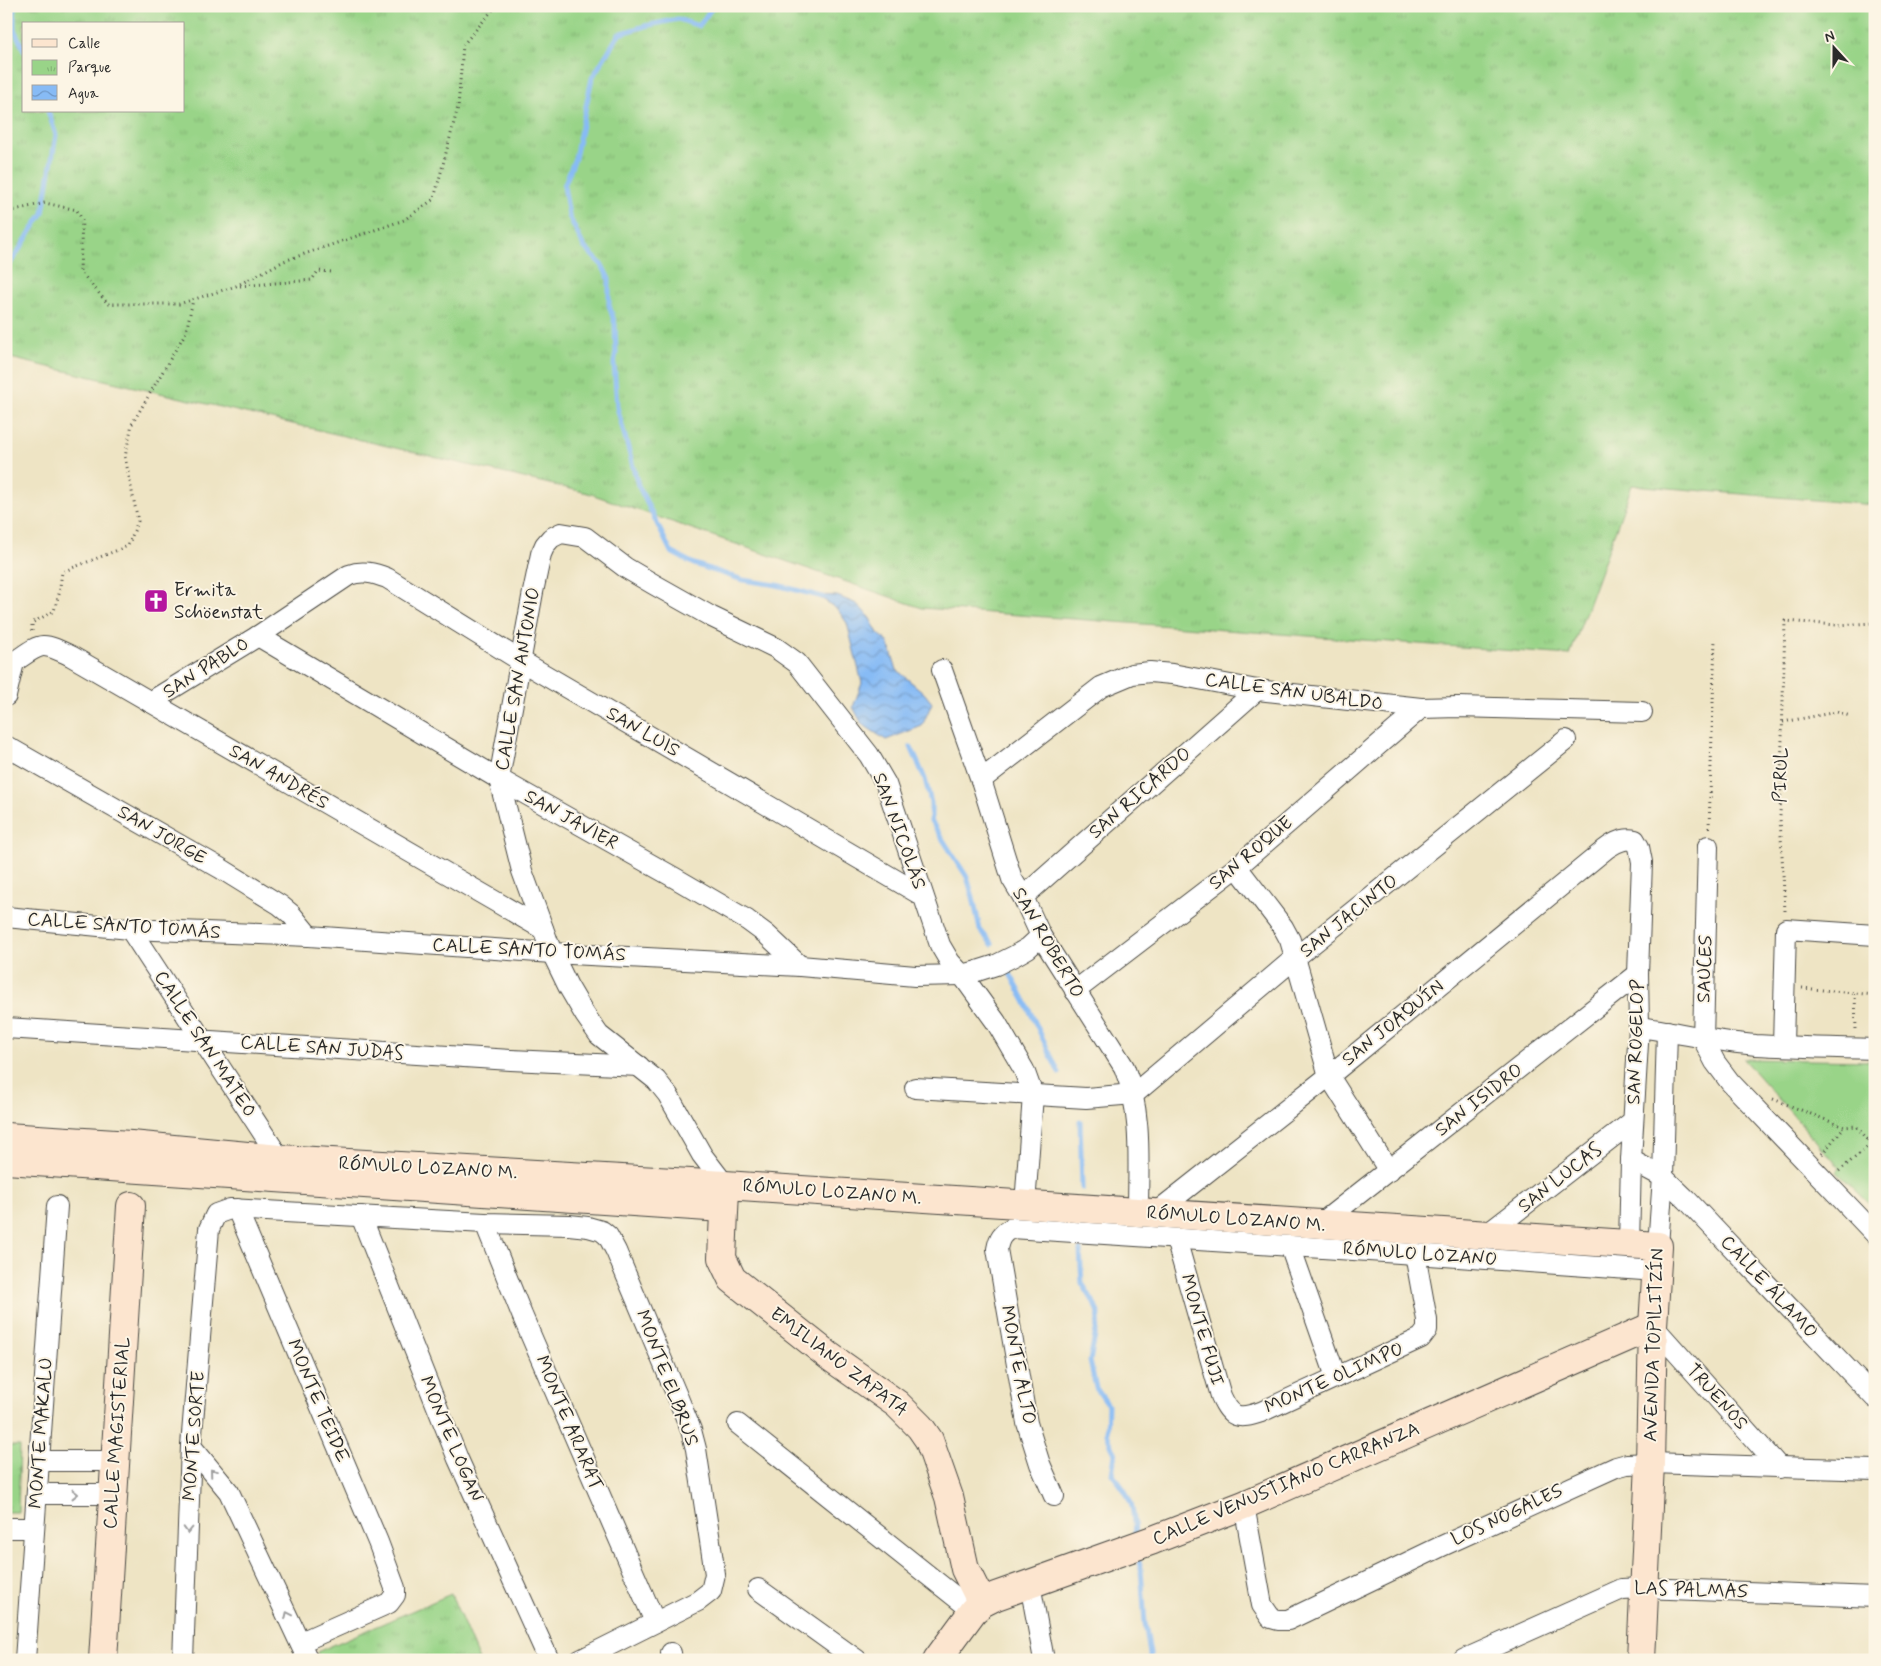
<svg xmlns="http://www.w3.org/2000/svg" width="1881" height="1666" viewBox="0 0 1881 1666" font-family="Mynerve,sans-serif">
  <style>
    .grass { fill: #99d488; stroke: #62805a }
    .park { fill: url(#park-tufts); stroke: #62805a; fill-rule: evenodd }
    .water { fill: url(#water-waves); stroke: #597390 }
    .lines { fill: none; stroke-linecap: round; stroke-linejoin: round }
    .stream { stroke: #87bbf5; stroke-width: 5 }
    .street-casing { stroke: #484742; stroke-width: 22 }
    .secondary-casing { stroke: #484742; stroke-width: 30 }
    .path { stroke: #484742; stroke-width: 3; stroke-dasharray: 1 4; stroke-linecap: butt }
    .street { stroke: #fff; stroke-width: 20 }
    .secondary { stroke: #fce5cf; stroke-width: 28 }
    .oneway { stroke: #a0a0a0 }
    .labels { text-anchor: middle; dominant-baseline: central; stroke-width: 4; stroke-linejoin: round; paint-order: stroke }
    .poi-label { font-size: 19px; fill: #2b2b2b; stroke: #fcf5e5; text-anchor: start }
    .street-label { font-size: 19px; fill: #2b2b2b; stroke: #fcf5e5 }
  </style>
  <defs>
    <pattern id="park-tufts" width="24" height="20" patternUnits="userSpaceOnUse" patternTransform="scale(1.25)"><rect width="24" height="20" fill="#99d488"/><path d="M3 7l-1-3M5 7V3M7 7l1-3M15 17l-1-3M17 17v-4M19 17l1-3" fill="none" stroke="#84b676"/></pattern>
    <pattern id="water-waves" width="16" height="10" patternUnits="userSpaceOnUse" patternTransform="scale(1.25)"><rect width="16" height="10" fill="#87bbf5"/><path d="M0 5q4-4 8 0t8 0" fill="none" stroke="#6f98c7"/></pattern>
  </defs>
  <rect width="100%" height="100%" fill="#fcf5e5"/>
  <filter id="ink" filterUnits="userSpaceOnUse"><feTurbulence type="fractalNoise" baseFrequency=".02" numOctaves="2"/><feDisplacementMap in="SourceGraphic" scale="10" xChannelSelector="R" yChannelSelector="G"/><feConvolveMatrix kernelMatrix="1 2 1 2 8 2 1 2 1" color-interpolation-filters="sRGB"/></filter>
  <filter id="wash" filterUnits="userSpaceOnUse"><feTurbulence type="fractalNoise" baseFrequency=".0096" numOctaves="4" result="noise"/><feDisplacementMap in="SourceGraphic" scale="20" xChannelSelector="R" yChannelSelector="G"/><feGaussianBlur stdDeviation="1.12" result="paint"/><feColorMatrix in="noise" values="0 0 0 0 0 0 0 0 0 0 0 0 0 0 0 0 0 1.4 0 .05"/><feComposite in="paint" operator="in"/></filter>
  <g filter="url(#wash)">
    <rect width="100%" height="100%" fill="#eee4c4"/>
    <path class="grass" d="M1743,1059L1875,1061V1209L1837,1172L1840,1168Z"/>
    <g class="park">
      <path d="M6,6H1875V505L1632,485L1570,655L922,608L588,493L6,357ZM24,24H184V111H24Z"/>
      <path d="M6,1446H20L18,1512H6Z"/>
      <path d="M451,1594L479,1660H320L317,1652Z"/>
    </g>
    <path class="water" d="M817,595L837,596L857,604L869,617L878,633L888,642L897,670L924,693L932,703L922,726L886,740L862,724L853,707L862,683L847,623L838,610Z"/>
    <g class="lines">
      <g class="stream">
        <path d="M14,6V29L24,50"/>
        <path d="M713,6L699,26L678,19L645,26L619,34L592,78L575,158L564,186L569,216L584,247L602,265L609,279V305L615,324L616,353L614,363L617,407L638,485L671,552L694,564L743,580L777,585L823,597"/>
        <path d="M6,270L43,213L56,135L48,111"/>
        <path d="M6,440V449"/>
        <path d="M911,747L925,779L931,803V821L967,877L973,897L980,930L992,944"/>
        <path d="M1008,970L1025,1001L1059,1073"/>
        <path d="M1080,1121L1082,1188"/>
        <path d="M1080,1250L1082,1283L1093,1301L1099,1315L1090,1361L1096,1388L1108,1405L1107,1434L1115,1454L1112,1474C1133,1498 1134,1507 1135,1538"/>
        <path d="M1137,1554L1141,1570L1145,1623L1151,1660"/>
      </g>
    </g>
  </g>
  <g filter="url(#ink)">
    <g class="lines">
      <defs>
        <g id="street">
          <path d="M258,636L499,779L675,878L747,920L766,934L800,966"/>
          <path d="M14,662C42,643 40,641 71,656L543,929"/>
          <path d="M942,670L981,780L1012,879L1023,897L1041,936L1124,1067C1143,1113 1138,1164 1138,1213"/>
          <path d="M6,696L14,662"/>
          <path d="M150,702L258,636L349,575C362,570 374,573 387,578L521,661L923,896"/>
          <path d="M6,746L220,868L280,905L291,914L309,936"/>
          <path d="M981,780L1101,687L1132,674L1150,672L1172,674L1257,690L1421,708L1458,707L1642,712"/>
          <path d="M1708,846L1703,1039L1715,1062L1730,1082L1875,1234"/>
          <path d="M1237,867L1283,927L1290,940L1329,1076L1389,1171"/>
          <path d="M1023,897L1257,690"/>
          <path d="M6,917L130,929L309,936L552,953L800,966L915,976L962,975L974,972L996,965L1014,956L1028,948L1041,936"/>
          <path d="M130,929L280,1159"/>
          <path d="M1075,991L1237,867L1421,708"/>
          <path d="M1639,1027C1678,1032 1717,1042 1756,1045C1796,1047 1835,1048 1875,1049"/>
          <path d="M6,1028L511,1060L639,1066"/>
          <path d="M1783,1045L1786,929L1875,935"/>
          <path d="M915,1088L1086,1098L1134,1094L1295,958L1566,740"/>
          <path d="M1631,1160L1663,1177L1687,1200L1875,1398"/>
          <path d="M725,1185L702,1155L668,1095L656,1080L599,1035L585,1015L568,986L552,953L522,871L499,779L533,592L541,554L545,545L551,538L561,533L585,537L626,568L655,585L712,617L776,648L797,663L869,755L886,784L940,945L950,962L962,975L996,1022L1024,1070L1033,1095L1025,1205"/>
          <path d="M237,1209L378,1542L395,1588V1595L389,1603L301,1642"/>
          <path d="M1154,1214L1329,1076L1601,853C1610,845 1622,837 1635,840L1639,847L1642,862L1638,974L1639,1027L1631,1160L1629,1245"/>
          <path d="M361,1216L458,1459L549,1660"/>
          <path d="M485,1223L522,1315L655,1622"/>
          <path d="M1319,1225L1638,974"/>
          <path d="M1486,1235L1633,1121"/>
          <path d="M1176,1239L1221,1396C1231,1418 1238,1420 1261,1412L1421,1338L1427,1330V1320L1415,1254"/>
          <path d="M1290,1246L1336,1377"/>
          <path d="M1658,1246L1663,1177L1667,1031"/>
          <path d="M1653,1326L1780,1468"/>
          <path d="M738,1424L973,1611"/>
          <path d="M191,1446L229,1492L308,1660"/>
          <path d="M40,1461H116"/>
          <path d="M37,1494H113"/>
          <path d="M1054,1496L1040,1464L1027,1423L997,1249C999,1238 1002,1233 1012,1228L1415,1254L1657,1271"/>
          <path d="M1244,1505L1262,1605L1271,1618L1278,1620H1288L1442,1546L1616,1467L1627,1464L1650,1463L1875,1470"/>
          <path d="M6,1528H34"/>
          <path d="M1030,1584L1044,1660"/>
          <path d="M758,1589L857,1660"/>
          <path d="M671,1653L672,1660"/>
          <path d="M25,1660L57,1206"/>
          <path d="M183,1660L191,1446L209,1229L216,1214L230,1209L485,1223L569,1225L588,1227L602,1231L608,1236L616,1251L678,1398L691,1430L696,1449L715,1574L711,1591L698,1601L580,1660"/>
          <path d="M1463,1660L1622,1589L1644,1588L1875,1597"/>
        </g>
        <g id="secondary">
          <path d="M6,1137L131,1145L280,1159L725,1185L1658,1246L1653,1326L1650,1463L1641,1660"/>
          <path d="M6,1160L723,1208"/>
          <path d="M725,1190L722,1258L732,1279L829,1356L897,1404L920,1427L929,1440L949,1497L965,1569L982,1603"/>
          <path d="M103,1660L131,1206"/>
          <path d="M937,1660L973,1611L982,1603L996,1596L1153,1540L1244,1505L1653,1326"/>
        </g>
      </defs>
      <use href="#street" class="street-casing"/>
      <use href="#secondary" class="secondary-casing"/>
      <g class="path">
        <path d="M6,215L11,211L45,203L77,210L82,220L80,271L108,304H179L236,286L284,261L404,220L434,199L458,107L463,45L496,6"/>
        <path d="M240,286L312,280L318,271L332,272"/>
        <path d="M32,631V623L54,611L59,594L62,572L128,546L138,521L125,457L132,424L186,332L193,300"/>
        <path d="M1783,722L1837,712L1850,716"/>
        <path d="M1709,828L1715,639"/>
        <path d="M1785,911L1780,818L1785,621L1837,625L1875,623"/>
        <path d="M1802,988L1875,995"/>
        <path d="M1855,993L1856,1030"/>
        <path d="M1773,1099L1844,1127L1856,1126L1875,1148"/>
        <path d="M1868,1141L1875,1135"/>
        <path d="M1822,1154L1844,1127"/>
        <path d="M1839,1171L1871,1144"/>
      </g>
      <use href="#street" class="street"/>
      <use href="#secondary" class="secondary"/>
    </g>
    <defs><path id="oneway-chevron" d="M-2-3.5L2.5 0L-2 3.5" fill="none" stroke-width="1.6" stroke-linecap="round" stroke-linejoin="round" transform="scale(1.25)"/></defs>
    <g class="oneway">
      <use href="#oneway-chevron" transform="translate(213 1472) rotate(-130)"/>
      <use href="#oneway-chevron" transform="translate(75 1494)"/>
      <use href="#oneway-chevron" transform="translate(188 1530) rotate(92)"/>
      <use href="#oneway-chevron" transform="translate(288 1615) rotate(-115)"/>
    </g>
  </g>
  <defs>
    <symbol id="church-square" viewBox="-11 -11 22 22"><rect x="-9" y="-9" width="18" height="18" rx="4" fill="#b5179e" stroke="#fcf5e5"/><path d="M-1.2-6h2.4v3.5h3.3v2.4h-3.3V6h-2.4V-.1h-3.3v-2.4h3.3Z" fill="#fff"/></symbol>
  </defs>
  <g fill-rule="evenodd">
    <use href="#church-square" x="142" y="587" width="28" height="28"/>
  </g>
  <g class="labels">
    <g class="poi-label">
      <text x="174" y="590">Ermita<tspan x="174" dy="22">Schöenstat</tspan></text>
    </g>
    <g class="street-label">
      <text transform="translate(206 668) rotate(-32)">SAN PABLO</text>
      <text transform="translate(518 679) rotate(-80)">CALLE SAN ANTONIO</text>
      <text transform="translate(1294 692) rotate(8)">CALLE SAN UBALDO</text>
      <text transform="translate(643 732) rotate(30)">SAN LUIS</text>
      <text transform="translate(1781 775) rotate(-88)">PIRUL</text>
      <text transform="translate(279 777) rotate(30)">SAN ANDRÉS</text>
      <text transform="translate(1140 793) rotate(-41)">SAN RICARDO</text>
      <text transform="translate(571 820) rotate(29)">SAN JAVIER</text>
      <text transform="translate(899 831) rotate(70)">SAN NICOLÁS</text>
      <text transform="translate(162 835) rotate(30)">SAN JORGE</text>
      <text transform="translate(1251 853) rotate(-40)">SAN ROQUE</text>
      <text transform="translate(1349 916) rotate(-39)">SAN JACINTO</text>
      <text transform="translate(124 926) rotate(4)">CALLE SANTO TOMÁS</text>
      <text transform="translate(1048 943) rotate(60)">SAN ROBERTO</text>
      <text transform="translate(529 950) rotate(3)">CALLE SANTO TOMÁS</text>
      <text transform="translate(1705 969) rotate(-88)">SAUCES</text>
      <text transform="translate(1393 1023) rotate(-39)">SAN JOAQUÍN</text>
      <text transform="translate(1636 1042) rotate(-88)">SAN ROGELOP</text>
      <text transform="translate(205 1044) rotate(57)">CALLE SAN MATEO</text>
      <text transform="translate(322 1048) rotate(4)">CALLE SAN JUDAS</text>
      <text transform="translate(1479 1100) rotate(-38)">SAN ISIDRO</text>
      <text transform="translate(428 1168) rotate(3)">RÓMULO LOZANO M.</text>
      <text transform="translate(1560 1178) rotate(-38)">SAN LUCAS</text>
      <text transform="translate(832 1192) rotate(4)">RÓMULO LOZANO M.</text>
      <text transform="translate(1236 1219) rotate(4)">RÓMULO LOZANO M.</text>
      <text transform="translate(1420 1254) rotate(4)">RÓMULO LOZANO</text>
      <text transform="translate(1769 1287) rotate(47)">CALLE ÁLAMO</text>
      <text transform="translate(1202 1330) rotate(74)">MONTE FUJI</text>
      <text transform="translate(1654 1345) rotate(-88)">AVENIDA TOPILITZÍN</text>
      <text transform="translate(839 1362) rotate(37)">EMILIANO ZAPATA</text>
      <text transform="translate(1018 1365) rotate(79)">MONTE ALTO</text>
      <text transform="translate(667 1378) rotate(69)">MONTE ELBRUS</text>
      <text transform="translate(1334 1378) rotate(-24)">MONTE OLIMPO</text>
      <text transform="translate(1717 1397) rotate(48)">TRUENOS</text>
      <text transform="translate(318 1401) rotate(67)">MONTE TEIDE</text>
      <text transform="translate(569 1423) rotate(67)">MONTE ARARAT</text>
      <text transform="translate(41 1433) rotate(-86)">MONTE MAKALU</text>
      <text transform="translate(117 1433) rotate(-86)">CALLE MAGISTERIAL</text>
      <text transform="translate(194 1436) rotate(-86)">MONTE SORTE</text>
      <text transform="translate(451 1439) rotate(67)">MONTE LOGAN</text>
      <text transform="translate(1286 1484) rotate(-23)">CALLE VENUSTIANO CARRANZA</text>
      <text transform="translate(1507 1515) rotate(-25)">LOS NOGALES</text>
      <text transform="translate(1691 1590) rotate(2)">LAS PALMAS</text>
    </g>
  </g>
  <rect width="1881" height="1666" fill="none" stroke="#fcf5e5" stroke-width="25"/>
  <rect x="22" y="22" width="162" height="90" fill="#fcf5e5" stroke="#a8a49b"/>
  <rect x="32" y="39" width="25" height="8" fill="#fce5cf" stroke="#a8a49b"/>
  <text x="68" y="48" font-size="15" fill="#2b2b2b">Calle</text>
  <rect x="32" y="60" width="25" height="15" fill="url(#park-tufts)" stroke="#a8a49b"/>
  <text x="68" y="72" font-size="15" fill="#2b2b2b">Parque</text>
  <rect x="32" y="85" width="25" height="15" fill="url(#water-waves)" stroke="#a8a49b"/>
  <text x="68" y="98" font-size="15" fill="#2b2b2b">Agua</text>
  <g transform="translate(1834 48) rotate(339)" stroke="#fcf5e5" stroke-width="4" paint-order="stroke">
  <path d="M0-4L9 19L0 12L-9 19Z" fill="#2b2b2b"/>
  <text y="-8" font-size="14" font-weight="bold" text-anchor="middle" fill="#2b2b2b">N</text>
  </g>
</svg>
